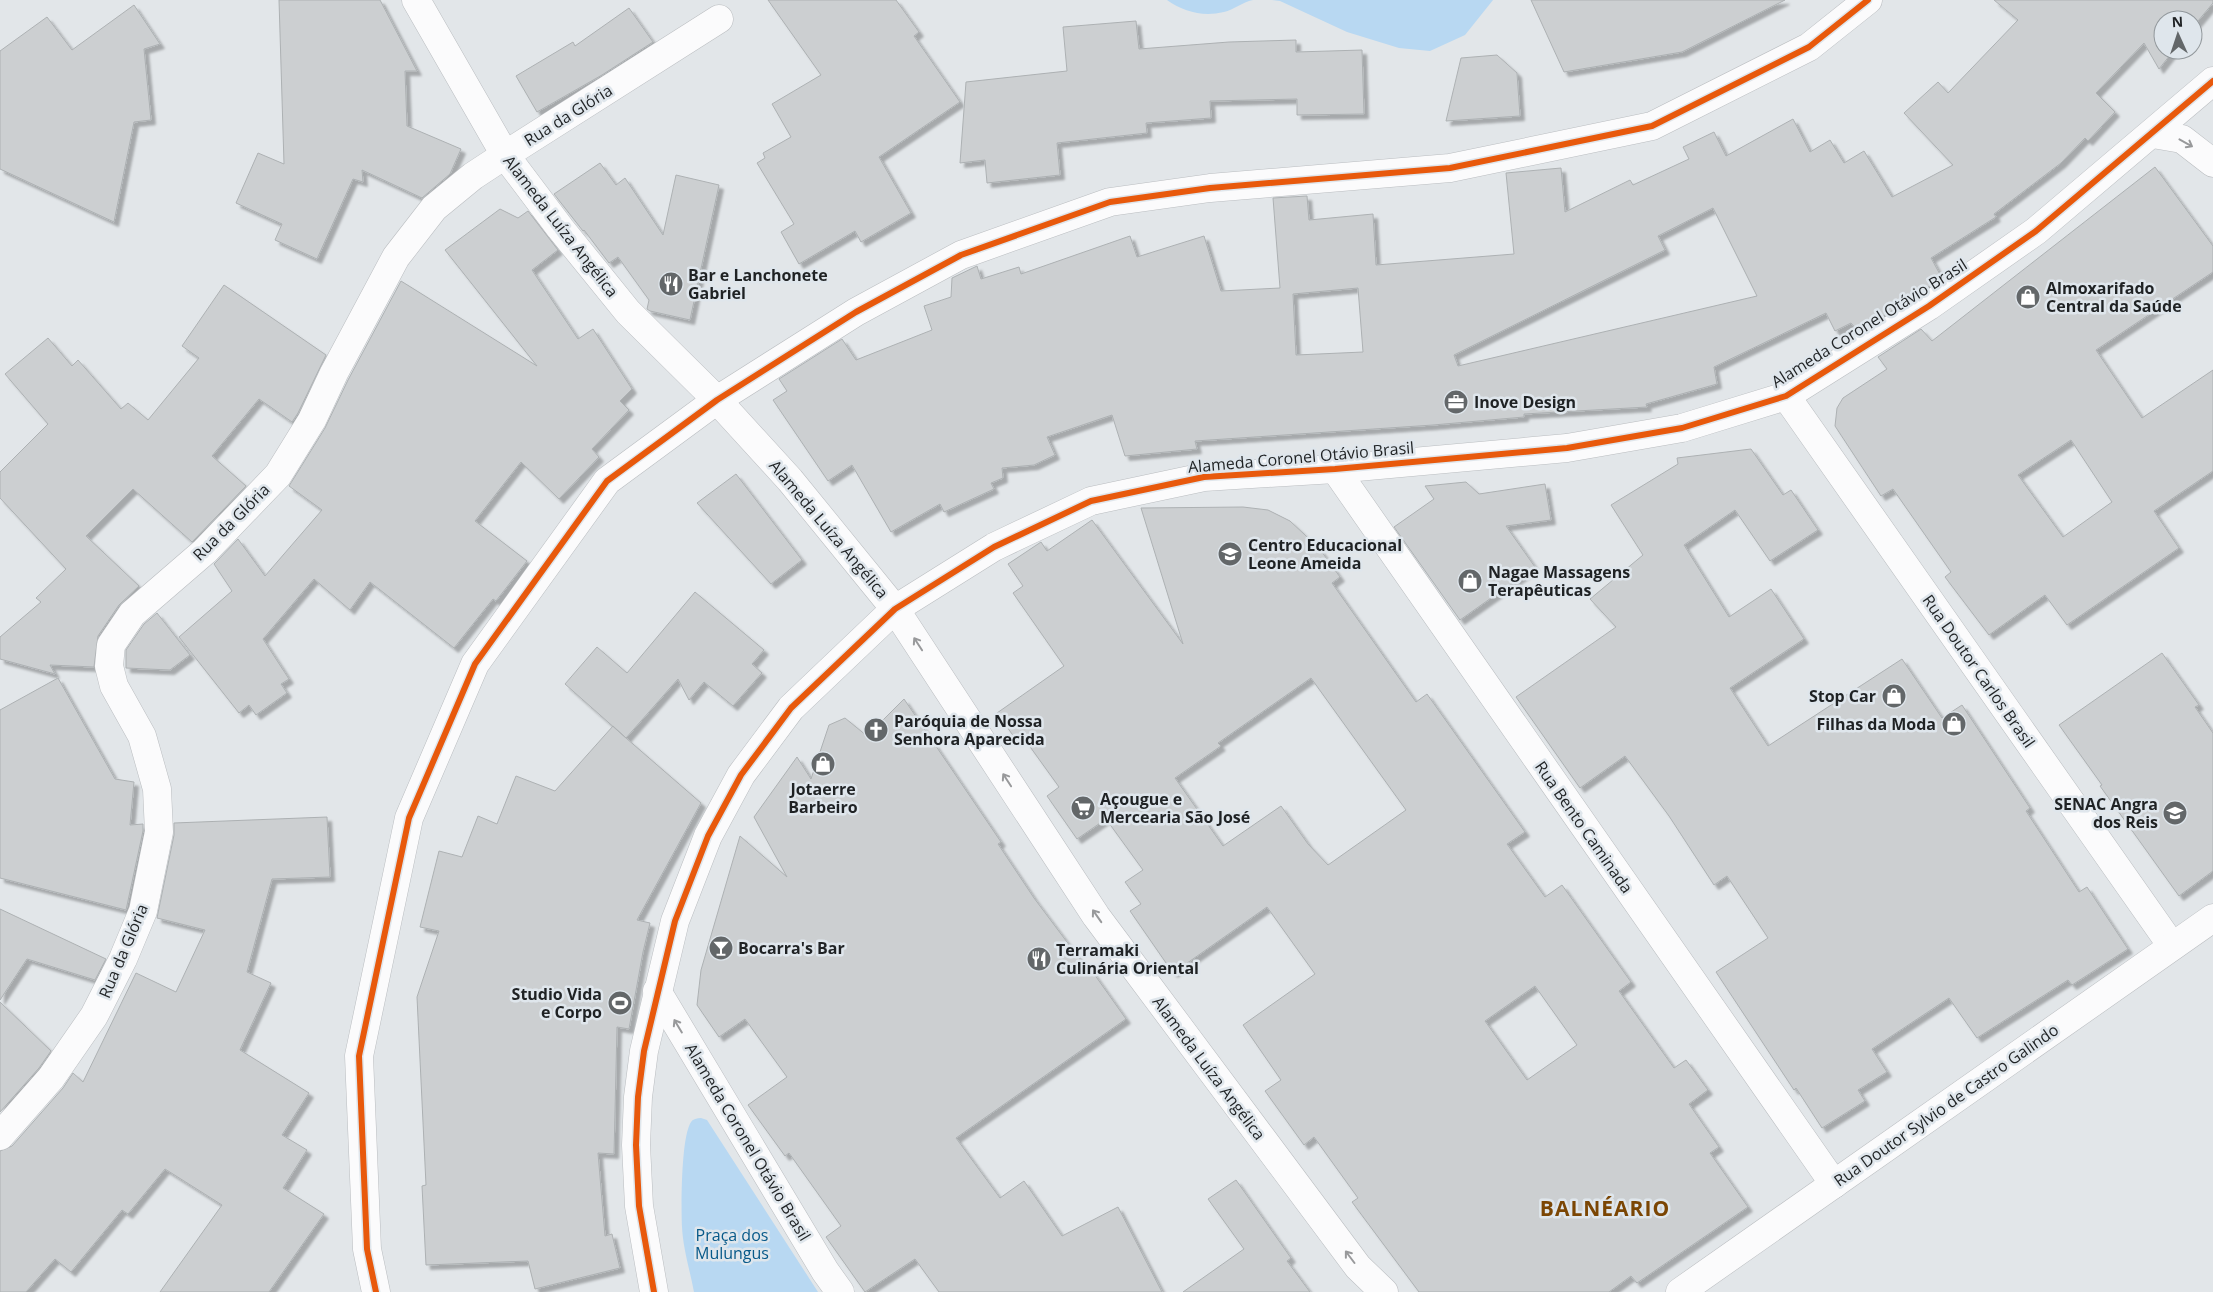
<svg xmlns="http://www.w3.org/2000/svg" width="2213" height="1292" viewBox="0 0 2213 1292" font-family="'Open Sans',sans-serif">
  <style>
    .green { fill: #b8d8f2 }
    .building { fill: #cccfd1; stroke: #adb1b3; fill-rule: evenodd; filter: url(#shadow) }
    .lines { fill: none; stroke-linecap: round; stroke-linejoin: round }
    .minor-casing { stroke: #babdc0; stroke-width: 29 }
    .minor { stroke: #fbfbfc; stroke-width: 28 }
    .cycleway-casing { stroke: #dfe6ec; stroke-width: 9 }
    .cycleway { stroke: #e8590c; stroke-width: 6 }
    .oneway { stroke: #98999b }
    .labels { text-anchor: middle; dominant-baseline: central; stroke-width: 5; stroke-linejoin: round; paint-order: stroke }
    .street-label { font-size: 16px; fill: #1f2224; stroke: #dfe6ec }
    .poi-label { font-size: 16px; font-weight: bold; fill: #1f2224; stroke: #dfe6ec; text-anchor: start }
    .park-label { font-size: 16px; fill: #075989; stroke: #dfe6ec }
    .district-label { font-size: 21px; font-weight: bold; letter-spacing: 1px; fill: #7b4604; stroke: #dfe6ec }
  </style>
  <defs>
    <filter id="shadow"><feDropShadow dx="4.5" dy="4.5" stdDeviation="1" flood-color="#0004"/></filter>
  </defs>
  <rect width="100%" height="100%" fill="#e2e6e9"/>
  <g class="green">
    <path d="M1167,0H1253C1242,2 1234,10 1224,12C1203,17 1184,12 1167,0Z"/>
    <path d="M1272,0H1493L1465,35L1430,51L1399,48L1347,32L1280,1Z"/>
    <path d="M701,1118L707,1120L818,1292H694C690,1271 683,1248 682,1227C681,1207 681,1137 691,1122C693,1119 697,1118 701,1118Z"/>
  </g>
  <g class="building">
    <path d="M279,0H380L417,71H405L407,126L461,149L450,174L422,198L362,170L363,182L353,179L317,259L275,240L282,224L236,203L258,153L284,164Z"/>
    <path d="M768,0H896L919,32L914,36L960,102L879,157L911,213L861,242L855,231L799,264L781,232L794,224L757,163L765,158L763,153L791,137L772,104L821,75Z"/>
    <path d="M1531,0H1785L1682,52L1564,72Z"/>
    <path d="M1994,0H2213V3L2193,27V20H2163V50H2174L2159,69L2144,43L2096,93L2115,112L2088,141L2085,138L2061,163L1994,214L1996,217L1931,258L1942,278L1859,332L1851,323L1835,331L1826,313L1714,367L1717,384L1646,404L1647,407L1524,414V417L1433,425L1195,441L1197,449L1125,456L1112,415L1047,437L1055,455L1034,465L1002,468L1003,478L991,483L994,489L944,512L940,504L891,532L852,465L828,481L773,400L787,391L779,379L842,339L856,360L932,330L924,306L951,297L952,278L977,266L981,279L1019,267L1021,274L1130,236L1137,257L1204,236L1221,291L1280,288L1273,198L1307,196L1309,220L1373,214L1376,265L1514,254L1506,173L1561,168L1565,212L1630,180L1633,185L1689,159L1683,147L1714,132L1726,156L1793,119L1810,152L1830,140L1844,163L1864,151L1892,197L1953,165L1904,113L1938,82L1948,93L2018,20ZM1713,208L1757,296L1458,366L1454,355L1665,250L1658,236ZM1358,288L1363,352L1296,355L1293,294Z"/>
    <path d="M134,5L160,44L144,49L151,120L134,122L114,222L0,169V51L47,17L72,50Z"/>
    <path d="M629,8L653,42L602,75L537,112L516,76L573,42L575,46Z"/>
    <path d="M1136,21L1139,49L1229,42L1296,40V52L1362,50L1364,114L1297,115V99L1210,101L1211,118L1146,123L1147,133L1057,143L1060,175L987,183L985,160L960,163L966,82L1067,71L1063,27Z"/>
    <path d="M1497,55L1517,73L1520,116L1446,121L1461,58Z"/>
    <path d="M600,163L616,185L625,178L663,235L676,175L719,185L690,320L650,311L647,309L649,300L618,257L609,263L584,230L583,231L554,194Z"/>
    <path d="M2155,167L2213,246V272L2096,350L2142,418L2213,370V471L2154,511L2179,548L2067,625L2045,595L1989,635L1945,577L1951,572L1893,489L1881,496L1835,426L1837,408L1843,398L1887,369L1878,357L1921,329L1932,341ZM2071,440L2112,502L2063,537L2018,475Z"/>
    <path d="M500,209L518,218L528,211L558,250L532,270L578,339L593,329L632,389L620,401L629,410L592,449L599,457L559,499L521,462L475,521L527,561L496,601L493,599L454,648L370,582L350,610L314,579L263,639L289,679L281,684L287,693L256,715L249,705L239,713L179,637L232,591L214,564L238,539L265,576L322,510L289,486L325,428L348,380L401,281L537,366L445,250Z"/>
    <path d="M224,285L326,355L298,413L292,422L259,399L212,456L246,486L192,542L133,489L86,536L139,586L119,605L98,636L94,667L50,665L55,674L0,659V637L41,602L36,598L66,569L0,498V472L48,424L5,374L48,338L72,366L78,360L121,409L128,403L148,420L199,358L182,346Z"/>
    <path d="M1751,449L1783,495L1791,490L1818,530L1770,561L1735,510L1684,545L1729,617L1771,589L1804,639L1730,688L1768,746L1902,659L1942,718L1962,705L2030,808L2026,811L2079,892L2087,887L2128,949L2072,985L2068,980L1977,1038L1949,998L1872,1049L1887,1072L1858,1090L1865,1101L1822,1128L1796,1088L1794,1090L1716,972L1768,938L1727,876L1714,885L1669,816L1625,756L1580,788L1516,697L1616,627L1590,599L1643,555L1611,505L1678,464L1677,458Z"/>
    <path d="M736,474L802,560L771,584L697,503Z"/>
    <path d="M1466,482L1479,494L1545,484L1551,520L1506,526L1535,567L1460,620L1394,527L1434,499L1425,486Z"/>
    <path d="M1243,507L1268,510L1290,521L1319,548L1340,577L1332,583L1416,702L1427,694L1525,832L1507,844L1545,897L1562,885L1631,982L1619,991L1674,1068L1686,1060L1708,1090L1689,1104L1719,1147L1710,1153L1748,1207L1637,1283L1631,1276L1609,1292H1419L1352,1202L1358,1198L1314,1137L1304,1145L1265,1091L1281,1080L1243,1025L1315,974L1267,907L1173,973L1130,911L1141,904L1125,882L1143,870L1106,819L1077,839L1047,796L1059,787L1023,737L1017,741L997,713L1064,666L1013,593L1023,586L1008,564L1041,542L1047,551L1092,520L1183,644L1141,508ZM1311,678L1406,810L1328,865L1308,844L1281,806L1223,846L1175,778L1221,746L1218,743ZM1535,986L1577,1045L1527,1080L1485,1021Z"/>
    <path d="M695,592L764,650L752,664L762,673L733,706L704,682L689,700L678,679L626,738L701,803L637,920L650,923L643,952L629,1029L617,1027L614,1154L598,1153L605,1236L612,1234L620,1268L535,1289L528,1261L426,1265L422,1186L426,1185L417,997L439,931L420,927L439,851L462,857L478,816L497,824L516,776L555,791L613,726L626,738L565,684L597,647L627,673Z"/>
    <path d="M157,613L190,655L170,670L126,668V650L144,624Z"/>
    <path d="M2162,653L2199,705L2195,707L2213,733V871L2179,896L2100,786L2102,785L2059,725Z"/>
    <path d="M58,678L115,779L134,782L130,825L143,824V831L126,910L0,878V710Z"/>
    <path d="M904,699L1001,842L998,844L1034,898L1085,966L1087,964L1126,1019L956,1138L1000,1198L1024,1181L1062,1236L1118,1207L1162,1292H939L915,1259L865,1292L826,1237L841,1226L789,1153L785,1156L748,1105L787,1077L745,1019L719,1037L697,1005L701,970L740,836L787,877L754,817L797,757L811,779L829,725L845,718L867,736Z"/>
    <path d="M327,817L330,877L272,879L247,972L271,983L240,1050L309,1093L282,1135L307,1150L283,1188L324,1214L269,1292H160L222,1205L165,1169L128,1214L122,1210L71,1272L55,1259L26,1292H0V1151L12,1146L63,1088L73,1073L83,1082L136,973L176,992L205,930L157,918L174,835V823Z"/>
    <path d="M0,909L106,959L95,980L27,959L0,1000Z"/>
    <path d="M0,1002L51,1051L39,1068L0,1112Z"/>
    <path d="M1236,1180L1291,1258L1287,1261L1310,1292H1183L1244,1249L1208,1199Z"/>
  </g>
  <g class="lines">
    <defs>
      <g id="minor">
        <path d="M416,0L505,155L560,228L628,312L717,400L790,480L895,609L1096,916L1358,1267L1384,1292"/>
        <path d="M2153,134L2182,139L2213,163"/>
        <path d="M1786,396L2172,946"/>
        <path d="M1335,469L1834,1184"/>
        <path d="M657,991L825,1271L840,1292"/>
        <path d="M0,1136L51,1078L94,1016L123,959L143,911L159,832L157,789L142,736L114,686L109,666L111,645L132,614L205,551L278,475L312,420L334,373L396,257L434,208L473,176L505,155L719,19"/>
        <path d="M376,1292L367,1249L359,1056L409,818L475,664L607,481L717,400L856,312L961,255L1110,202L1210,188L1450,168L1652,126L1809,47L1868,0"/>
        <path d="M654,1292L639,1206L636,1145L638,1097L644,1051L675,921L708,836L741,775L791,708L895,609L994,547L1091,501L1204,477L1335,469L1567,448L1682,428L1786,396L1929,306L2036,231L2213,81"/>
        <path d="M1680,1292L2213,918"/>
      </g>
    </defs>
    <use href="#minor" class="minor-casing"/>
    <use href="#minor" class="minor"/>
    <defs>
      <g id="cycleway">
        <path d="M376,1292L367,1249L359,1056L409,818L475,664L607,481L717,400L856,312L961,255L1110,202L1210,188L1450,168L1652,126L1809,47L1868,0"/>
        <path d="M654,1292L639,1206L636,1145L638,1097L644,1051L675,921L708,836L741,775L791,708L895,609L994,547L1091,501L1204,477L1335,469L1567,448L1682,428L1786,396L1929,306L2036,231L2213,81"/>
      </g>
    </defs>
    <use href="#cycleway" class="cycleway-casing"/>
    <use href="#cycleway" class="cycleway"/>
  </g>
  <defs><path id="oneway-shaft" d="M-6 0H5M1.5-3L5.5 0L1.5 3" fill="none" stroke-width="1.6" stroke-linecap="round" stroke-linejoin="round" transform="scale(1.25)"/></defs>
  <g class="oneway">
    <use href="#oneway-shaft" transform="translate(2186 143) rotate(29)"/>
    <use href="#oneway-shaft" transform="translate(918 644) rotate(-123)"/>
    <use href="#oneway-shaft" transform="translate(1007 780) rotate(-123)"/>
    <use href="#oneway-shaft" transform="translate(1097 916) rotate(-125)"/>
    <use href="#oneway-shaft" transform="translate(678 1026) rotate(-121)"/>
    <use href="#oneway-shaft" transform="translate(1350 1257) rotate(-127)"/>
  </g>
  <defs>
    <symbol id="restaurant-disc" viewBox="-11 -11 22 22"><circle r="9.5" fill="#636769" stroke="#dfe6ec"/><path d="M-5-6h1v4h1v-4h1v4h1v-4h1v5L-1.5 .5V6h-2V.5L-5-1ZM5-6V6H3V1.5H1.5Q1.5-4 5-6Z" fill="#fff"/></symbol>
    <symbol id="shop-disc" viewBox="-11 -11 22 22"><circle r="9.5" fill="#636769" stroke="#dfe6ec"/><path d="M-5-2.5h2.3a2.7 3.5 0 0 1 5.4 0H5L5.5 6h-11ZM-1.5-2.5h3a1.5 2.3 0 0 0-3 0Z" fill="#fff"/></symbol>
    <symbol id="office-disc" viewBox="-11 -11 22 22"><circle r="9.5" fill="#636769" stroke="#dfe6ec"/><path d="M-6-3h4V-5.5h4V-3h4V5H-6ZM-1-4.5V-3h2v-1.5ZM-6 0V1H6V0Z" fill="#fff"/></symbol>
    <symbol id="school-disc" viewBox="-11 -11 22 22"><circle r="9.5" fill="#636769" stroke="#dfe6ec"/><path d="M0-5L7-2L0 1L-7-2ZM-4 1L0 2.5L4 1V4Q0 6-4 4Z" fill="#fff"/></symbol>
    <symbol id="church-disc" viewBox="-11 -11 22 22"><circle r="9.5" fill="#636769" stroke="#dfe6ec"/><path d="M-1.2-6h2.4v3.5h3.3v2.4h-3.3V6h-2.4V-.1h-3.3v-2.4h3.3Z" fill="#fff"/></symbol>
    <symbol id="supermarket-disc" viewBox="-11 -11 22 22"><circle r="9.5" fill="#636769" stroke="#dfe6ec"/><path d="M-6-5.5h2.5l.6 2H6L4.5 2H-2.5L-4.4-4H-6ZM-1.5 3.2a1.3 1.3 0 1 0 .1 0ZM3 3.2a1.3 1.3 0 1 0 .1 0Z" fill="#fff"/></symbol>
    <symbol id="university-disc" viewBox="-11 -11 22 22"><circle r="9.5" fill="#636769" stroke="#dfe6ec"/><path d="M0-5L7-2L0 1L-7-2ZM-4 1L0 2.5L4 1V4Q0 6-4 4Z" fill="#fff"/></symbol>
    <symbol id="bar-disc" viewBox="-11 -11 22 22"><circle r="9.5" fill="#636769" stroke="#dfe6ec"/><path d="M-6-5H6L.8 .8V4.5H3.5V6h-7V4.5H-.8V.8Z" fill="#fff"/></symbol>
    <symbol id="stadium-disc" viewBox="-11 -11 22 22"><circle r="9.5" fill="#636769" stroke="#dfe6ec"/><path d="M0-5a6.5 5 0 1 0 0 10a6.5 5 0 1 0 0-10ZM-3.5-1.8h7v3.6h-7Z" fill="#fff"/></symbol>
  </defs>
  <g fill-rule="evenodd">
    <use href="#restaurant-disc" x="657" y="270" width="28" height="28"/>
    <use href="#shop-disc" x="2014" y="283" width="28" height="28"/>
    <use href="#office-disc" x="1442" y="388" width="28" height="28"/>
    <use href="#school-disc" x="1216" y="540" width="28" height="28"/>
    <use href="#shop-disc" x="1456" y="567" width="28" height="28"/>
    <use href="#shop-disc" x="1880" y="682" width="28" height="28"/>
    <use href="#shop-disc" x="1940" y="710" width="28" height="28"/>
    <use href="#church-disc" x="862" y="716" width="28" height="28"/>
    <use href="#shop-disc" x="809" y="750" width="28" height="28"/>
    <use href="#supermarket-disc" x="1069" y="794" width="28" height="28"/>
    <use href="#university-disc" x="2161" y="799" width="28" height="28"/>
    <use href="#bar-disc" x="707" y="934" width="28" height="28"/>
    <use href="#restaurant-disc" x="1025" y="945" width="28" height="28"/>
    <use href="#stadium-disc" x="606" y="989" width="28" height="28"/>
  </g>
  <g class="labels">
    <g class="street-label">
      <text transform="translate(568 115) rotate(-32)">Rua da Glória</text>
      <text transform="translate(561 226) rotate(52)">Alameda Luíza Angélica</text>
      <text transform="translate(1869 323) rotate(-32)">Alameda Coronel Otávio Brasil</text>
      <text transform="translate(1301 457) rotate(-5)">Alameda Coronel Otávio Brasil</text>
      <text transform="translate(231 522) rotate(-45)">Rua da Glória</text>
      <text transform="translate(829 529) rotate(50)">Alameda Luíza Angélica</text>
      <text transform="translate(1979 671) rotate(55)">Rua Doutor Carlos Brasil</text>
      <text transform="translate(1584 827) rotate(55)">Rua Bento Caminada</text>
      <text transform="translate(123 951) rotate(-67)">Rua da Glória</text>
      <text transform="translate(1209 1068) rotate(53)">Alameda Luíza Angélica</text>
      <text transform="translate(1946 1105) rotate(-35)">Rua Doutor Sylvio de Castro Galindo</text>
      <text transform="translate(748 1142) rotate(59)">Alameda Coronel Otávio Brasil</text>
    </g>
    <g class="poi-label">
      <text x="688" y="275">Bar e Lanchonete<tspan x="688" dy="18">Gabriel</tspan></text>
      <text x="2046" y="288">Almoxarifado<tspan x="2046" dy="18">Central da Saúde</tspan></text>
      <text x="1474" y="402">Inove Design</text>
      <text x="1248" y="545">Centro Educacional<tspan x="1248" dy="18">Leone Ameida</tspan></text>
      <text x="1488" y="572">Nagae Massagens<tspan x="1488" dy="18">Terapêuticas</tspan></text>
      <text x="1876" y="696" text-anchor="end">Stop Car</text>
      <text x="894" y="721">Paróquia de Nossa<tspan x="894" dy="18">Senhora Aparecida</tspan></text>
      <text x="1936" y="724" text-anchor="end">Filhas da Moda</text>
      <text x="823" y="789" text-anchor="middle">Jotaerre<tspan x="823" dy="18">Barbeiro</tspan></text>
      <text x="1100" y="799">Açougue e<tspan x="1100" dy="18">Mercearia São José</tspan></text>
      <text x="2158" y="804" text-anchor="end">SENAC Angra<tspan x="2158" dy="18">dos Reis</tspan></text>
      <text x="738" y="948">Bocarra's Bar</text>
      <text x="1056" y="950">Terramaki<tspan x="1056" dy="18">Culinária Oriental</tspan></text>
      <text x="602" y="994" text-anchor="end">Studio Vida<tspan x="602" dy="18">e Corpo</tspan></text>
    </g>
    <g class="park-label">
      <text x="732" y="1235">Praça dos<tspan x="732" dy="18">Mulungus</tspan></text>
    </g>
    <g class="district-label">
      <text x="1605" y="1208">BALNÉARIO</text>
    </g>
  </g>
  <g transform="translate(2178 35) rotate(357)"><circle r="24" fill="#dfe6ec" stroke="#92989c"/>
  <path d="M0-4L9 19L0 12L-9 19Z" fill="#636769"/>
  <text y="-8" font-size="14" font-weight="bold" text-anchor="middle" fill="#1f2224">N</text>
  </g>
</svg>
